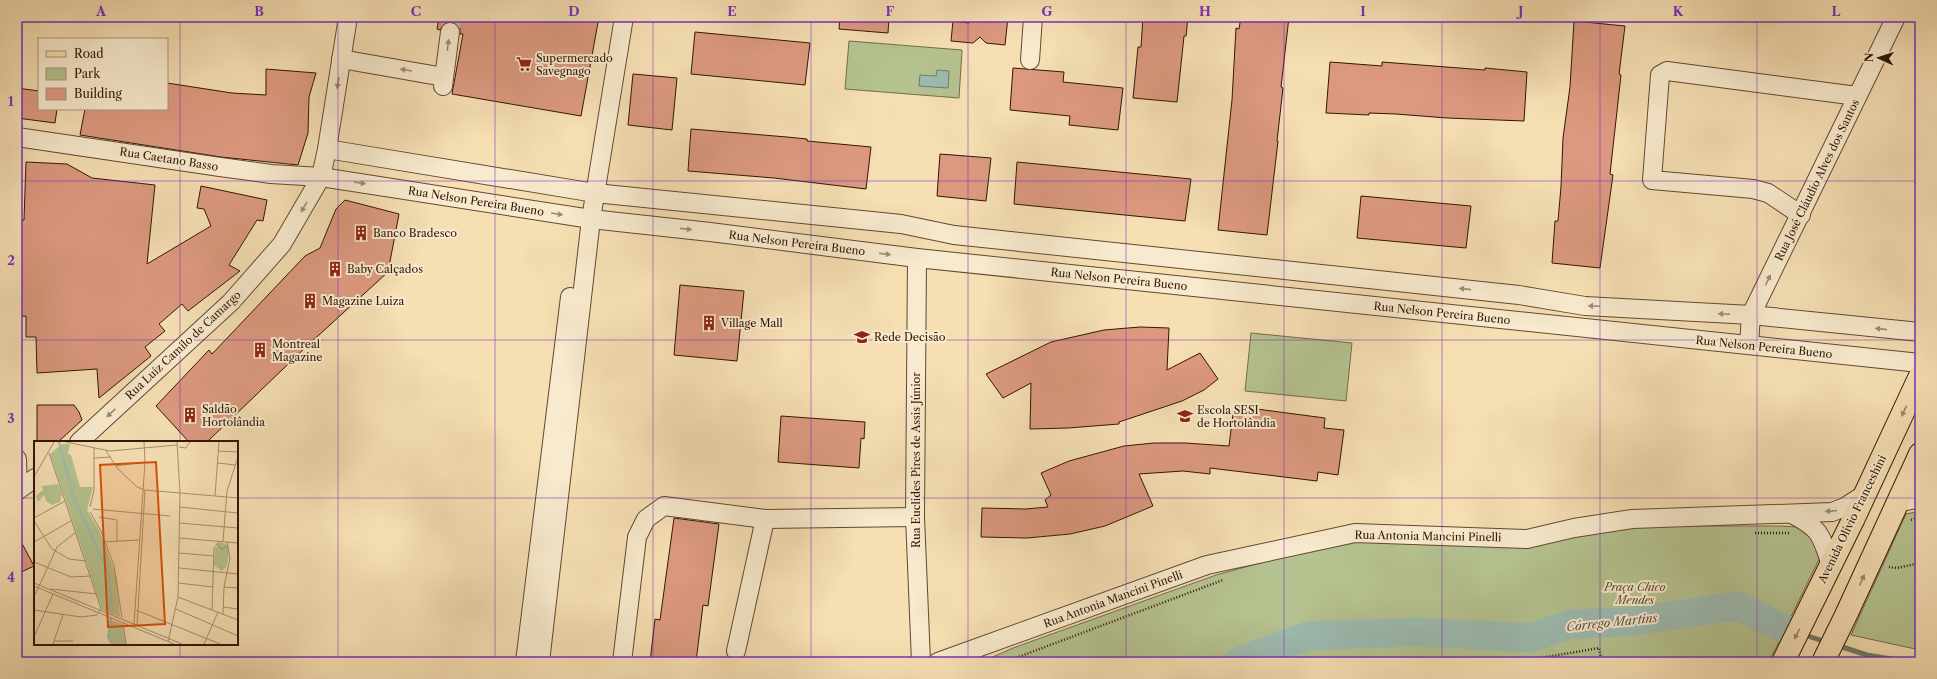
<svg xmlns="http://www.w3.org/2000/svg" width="1937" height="679" viewBox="0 0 1937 679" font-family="'Libre Caslon Text',serif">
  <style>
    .green { fill: #b5c391; stroke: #746c4a }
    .water { fill: #9dbcb2; stroke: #727a6c }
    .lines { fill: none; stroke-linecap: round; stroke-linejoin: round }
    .stream { stroke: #727a6c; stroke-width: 5 }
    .river { stroke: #9dbcb2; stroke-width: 29 }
    .building { fill: #dc9980; stroke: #321604 }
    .minor-tunnel { stroke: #ceb790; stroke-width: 18; stroke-dasharray: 18 9; stroke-linecap: butt }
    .minor-casing { stroke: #634830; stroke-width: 20 }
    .major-casing { stroke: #321604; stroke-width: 24 }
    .path { stroke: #321604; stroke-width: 2.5; stroke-dasharray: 1 2; stroke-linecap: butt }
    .minor { stroke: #f8eace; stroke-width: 18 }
    .major { stroke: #f5dfb3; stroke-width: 22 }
    .oneway { fill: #9f8b73 }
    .oneway2 { fill: #9d8564 }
    .grid { fill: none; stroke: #7b2cbf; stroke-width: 1; stroke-opacity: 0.55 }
    .labels { text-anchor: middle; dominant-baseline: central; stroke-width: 4; stroke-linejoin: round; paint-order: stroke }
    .poi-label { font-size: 11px; fill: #321604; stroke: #f8eace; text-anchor: start }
    .street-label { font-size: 11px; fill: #321604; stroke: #f8eace }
    .park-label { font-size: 11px; font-style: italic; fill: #594a2e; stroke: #f8eace }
    .water-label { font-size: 12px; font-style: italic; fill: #575041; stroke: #f8eace }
    .inset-river { fill: none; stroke: #9dbcb2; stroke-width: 2 }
    .inset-road { fill: none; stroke: #a78f6d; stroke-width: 1 }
    .view { fill: #d6520b; fill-opacity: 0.15; stroke: #d6520b; stroke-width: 2 }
    .inset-edge { fill: none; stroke: #321604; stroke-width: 2 }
    .neatline { fill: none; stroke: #7b2cbf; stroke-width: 1.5 }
    .grid-label { font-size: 13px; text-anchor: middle; font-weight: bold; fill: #7b2cbf }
  </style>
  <rect width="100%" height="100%" fill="#f5dfb3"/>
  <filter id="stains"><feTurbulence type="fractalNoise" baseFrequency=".005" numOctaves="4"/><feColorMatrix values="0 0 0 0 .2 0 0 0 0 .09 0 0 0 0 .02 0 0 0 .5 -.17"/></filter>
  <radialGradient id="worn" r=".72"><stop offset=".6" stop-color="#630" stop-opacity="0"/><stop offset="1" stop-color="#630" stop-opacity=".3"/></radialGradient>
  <g class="green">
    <path d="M849,41L962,50L959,98L845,89Z"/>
    <path d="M1251,333L1352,343L1346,401L1245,391Z"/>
    <path d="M1920,511V650L1851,635L1906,514Z"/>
    <path d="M1659,526H1780L1814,528L1826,545L1769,662H981L1013,648L1216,575L1352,538L1578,532Z"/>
  </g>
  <path class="water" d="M937,70L949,71L948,88L919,86L920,75L936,76Z"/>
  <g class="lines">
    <g class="stream">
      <path d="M1802,634L1826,642"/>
      <path d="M1836,645L1867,655L1909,662"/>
    </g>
    <path class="river" d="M1238,662L1307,636L1418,632L1530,638L1571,624L1627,622L1738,606L1785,629"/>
  </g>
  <g class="building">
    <path d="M439,17H599L581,116L452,94L463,34H460V28L457,24L452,22H446L440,30L437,29Z"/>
    <path d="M840,17H889L888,33L839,29Z"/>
    <path d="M970,17H1008L1005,45L986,43L980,37L973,43L951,41L953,21L969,23Z"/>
    <path d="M1143,17H1188L1186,36H1184L1177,102L1133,98L1138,47H1141Z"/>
    <path d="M1241,17H1289L1281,87L1283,88L1277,141H1278L1267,235L1218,230L1232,100L1236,28L1239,29Z"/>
    <path d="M1574,21L1625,26L1619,74L1621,75L1610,174L1613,175L1600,268L1552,263L1555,221H1558L1561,187L1563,138L1570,87Z"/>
    <path d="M695,32L810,43L805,85L691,74Z"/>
    <path d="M1330,62L1382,66V62L1485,70V68L1527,72L1524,121L1447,118L1396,114L1369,113V115L1326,113Z"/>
    <path d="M1013,68L1064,72L1063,82L1123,88L1118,130L1069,125L1070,116L1010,110Z"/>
    <path d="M266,69L316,73L309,97L308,133L298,165L221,157L80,135L85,109H167V83L232,93L266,95Z"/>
    <path d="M633,74L677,78L672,130L628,125Z"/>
    <path d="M17,88L39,91V109H57L55,123L17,118Z"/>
    <path d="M691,129L787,137L807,139V141L871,147L866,189L774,178L688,171Z"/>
    <path d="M940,154L991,158L986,201L937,196Z"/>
    <path d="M26,162L67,164L92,178L155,185L147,264L211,226L204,209L197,208L201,186L267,200L263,221L257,220L229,265L240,271L188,311L182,304L159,324L165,331L145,347L151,356L99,398L97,369L37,373L36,337H26V316L17,317V298H19L17,222L24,220Z"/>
    <path d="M1017,162L1191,179L1185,221L1014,204Z"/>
    <path d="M1361,196L1471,206L1466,248L1357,238Z"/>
    <path d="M345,200L399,214L388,272L308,345L207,442H189L156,406L209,350L212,354L305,256L320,248L336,209Z"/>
    <path d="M680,285L744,291L737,361L674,355Z"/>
    <path d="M1140,327L1169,328L1167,370L1200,353L1218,379L1204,390L1182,401L1119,422V424L1068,428L1030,429L1031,383L1003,398L986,374L1051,342L1104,330Z"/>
    <path d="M37,405H74L79,412L82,420L58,442H37Z"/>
    <path d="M1234,406L1325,418L1324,428L1344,430L1338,475L1318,472L1317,481L1210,468V474L1183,471L1139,474L1153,506L1105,526L1070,534L1027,538L981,537L982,508L1026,509L1048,507L1045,500L1051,495L1041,473L1069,461L1124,446L1154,443H1185L1229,446Z"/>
    <path d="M781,416L865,422L864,439L861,438L859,468L778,462Z"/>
    <path d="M674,518L719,524L708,606L703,605L696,662H650L655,619L660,620Z"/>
    <path d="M17,534L34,566L17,574Z"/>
  </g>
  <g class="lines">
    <path class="minor-tunnel" d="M450,32L453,17"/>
    <defs>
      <g id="minor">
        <path d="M341,59L444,77"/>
        <path d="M1030,60L1033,17"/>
        <path d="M443,86L450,32"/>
        <path d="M17,137L220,167L271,174L321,177L591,219L710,232L917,258L1920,363"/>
        <path d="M327,149L595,193L901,224L954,235L1519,295L1585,306L1751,315L1920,332"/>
        <path d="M1801,215L1768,193L1753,189L1652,180L1660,75L1667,71L1857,96"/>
        <path d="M917,258L915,517L921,662"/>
        <path d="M1749,345L1751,315L1896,17"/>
        <path d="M79,442L231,302L282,244L321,177L327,149L348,17"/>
        <path d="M17,459L18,490"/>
        <path d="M17,491L35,478"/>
        <path d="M1897,503L1920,498"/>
        <path d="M1792,514C1821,529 1821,535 1831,565"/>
        <path d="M736,651L765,519"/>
        <path d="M525,662L570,297"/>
        <path d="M540,662L591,219L624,17"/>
        <path d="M622,662L637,537L646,519L664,506L765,519L915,517"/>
        <path d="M938,662L1207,565L1355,533L1527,539L1574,528L1632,519L1832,512L1845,507L1865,494"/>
      </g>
      <g id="major">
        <path d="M1783,662L1853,520L1920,376"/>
        <path d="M1823,662L1846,615L1920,454"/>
      </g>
    </defs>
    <use href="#minor" class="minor-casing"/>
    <use href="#major" class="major-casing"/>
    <g class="path">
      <path d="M1911,520L1920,517"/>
      <path d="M1755,533H1790"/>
      <path d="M1889,567L1897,568L1920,563"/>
      <path d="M1005,662L1223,580"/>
      <path d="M1517,662L1599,648L1602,662"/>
    </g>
    <use href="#minor" class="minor"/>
    <use href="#major" class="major"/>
  </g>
  <defs><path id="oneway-solid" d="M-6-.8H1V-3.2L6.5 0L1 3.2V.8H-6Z"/></defs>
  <g class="oneway">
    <use href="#oneway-solid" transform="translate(448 45) rotate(-82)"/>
    <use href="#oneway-solid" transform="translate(406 70) rotate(-170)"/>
    <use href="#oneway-solid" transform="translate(338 83) rotate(99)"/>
    <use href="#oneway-solid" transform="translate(360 183) rotate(9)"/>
    <use href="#oneway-solid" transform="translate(304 207) rotate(120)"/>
    <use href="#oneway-solid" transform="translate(557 214) rotate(9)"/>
    <use href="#oneway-solid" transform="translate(686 229) rotate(6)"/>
    <use href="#oneway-solid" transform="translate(885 254) rotate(7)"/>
    <use href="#oneway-solid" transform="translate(1768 280) rotate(-65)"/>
    <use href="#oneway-solid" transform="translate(1465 289) rotate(-174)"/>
    <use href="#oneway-solid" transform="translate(1594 306) rotate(-177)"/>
    <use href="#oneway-solid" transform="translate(1724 314) rotate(-177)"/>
    <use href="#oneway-solid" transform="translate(1881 329) rotate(-174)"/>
    <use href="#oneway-solid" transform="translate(111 413) rotate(137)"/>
    <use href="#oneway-solid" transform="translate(1831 511) rotate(175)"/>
  </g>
  <g class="oneway2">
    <use href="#oneway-solid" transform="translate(1904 411) rotate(115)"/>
    <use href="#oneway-solid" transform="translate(1862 580) rotate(-66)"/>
    <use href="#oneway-solid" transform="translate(1797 634) rotate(116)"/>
  </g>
  <path class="grid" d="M180,17V442M338,17V662M495,17V662M653,17V662M811,17V662M968,17V662M1126,17V662M1284,17V662M1442,17V662M1600,17V662M1757,17V662M17,181H1920M17,340H1920M17,498H35M237,498H1920M180,644V662"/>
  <defs>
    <symbol id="supermarket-bare" viewBox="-9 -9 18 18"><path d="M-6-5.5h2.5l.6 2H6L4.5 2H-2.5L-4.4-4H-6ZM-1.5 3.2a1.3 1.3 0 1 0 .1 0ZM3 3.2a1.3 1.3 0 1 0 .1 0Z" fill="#8f2418" stroke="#f8eace" stroke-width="2.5" paint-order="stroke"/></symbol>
    <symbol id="building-bare" viewBox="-9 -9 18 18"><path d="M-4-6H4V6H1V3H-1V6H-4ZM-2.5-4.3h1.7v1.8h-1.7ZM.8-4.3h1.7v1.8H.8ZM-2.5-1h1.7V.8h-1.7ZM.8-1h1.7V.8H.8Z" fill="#8f2418" stroke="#f8eace" stroke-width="2.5" paint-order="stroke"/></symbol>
    <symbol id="school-bare" viewBox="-9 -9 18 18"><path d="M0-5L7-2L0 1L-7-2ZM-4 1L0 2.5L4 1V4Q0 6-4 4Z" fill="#8f2418" stroke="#f8eace" stroke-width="2.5" paint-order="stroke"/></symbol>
  </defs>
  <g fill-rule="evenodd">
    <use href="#supermarket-bare" x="513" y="53" width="22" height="22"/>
    <use href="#building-bare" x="350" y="222" width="22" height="22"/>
    <use href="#building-bare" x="324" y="258" width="22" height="22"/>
    <use href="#building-bare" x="299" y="290" width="22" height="22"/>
    <use href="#building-bare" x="698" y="312" width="22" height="22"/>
    <use href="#school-bare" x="851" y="326" width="22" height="22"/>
    <use href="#building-bare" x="249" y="339" width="22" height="22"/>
    <use href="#building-bare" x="179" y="404" width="22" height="22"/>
    <use href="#school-bare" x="1174" y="405" width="22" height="22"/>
  </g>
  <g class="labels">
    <g class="poi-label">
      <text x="536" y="58">Supermercado<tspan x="536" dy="13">Savegnago</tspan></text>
      <text x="373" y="233">Banco Bradesco</text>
      <text x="347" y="269">Baby Calçados</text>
      <text x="322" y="301">Magazine Luiza</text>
      <text x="721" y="323">Village Mall</text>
      <text x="874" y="337">Rede Decisão</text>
      <text x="272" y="344">Montreal<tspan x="272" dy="13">Magazine</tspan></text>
      <text x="202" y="409">Saldão<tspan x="202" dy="13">Hortolândia</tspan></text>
      <text x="1197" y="410">Escola SESI<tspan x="1197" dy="13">de Hortolândia</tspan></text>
    </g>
    <g class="street-label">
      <text transform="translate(169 159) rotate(9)">Rua Caetano Basso</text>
      <text transform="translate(1817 180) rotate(-64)">Rua José Cláudio Alves dos Santos</text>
      <text transform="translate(476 201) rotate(9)">Rua Nelson Pereira Bueno</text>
      <text transform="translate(797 243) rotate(7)">Rua Nelson Pereira Bueno</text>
      <text transform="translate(1119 279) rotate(6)">Rua Nelson Pereira Bueno</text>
      <text transform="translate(1442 313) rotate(6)">Rua Nelson Pereira Bueno</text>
      <text transform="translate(183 345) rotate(-43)">Rua Luiz Camilo de Camargo</text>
      <text transform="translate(1764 347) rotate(6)">Rua Nelson Pereira Bueno</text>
      <text transform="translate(916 460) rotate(-90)">Rua Euclides Pires de Assis Júnior</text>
      <text transform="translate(1852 519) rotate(-64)">Avenida Olívio Franceshini</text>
      <text transform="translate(1428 536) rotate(1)">Rua Antonia Mancini Pinelli</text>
      <text transform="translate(1113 599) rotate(-20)">Rua Antonia Mancini Pinelli</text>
    </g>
    <g class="park-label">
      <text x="1635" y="587">Praça Chico<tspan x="1635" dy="13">Mendes</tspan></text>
    </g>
    <g class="water-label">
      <text transform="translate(1612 622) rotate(-6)">Córrego Martins</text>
    </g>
  </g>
  <g transform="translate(34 441)">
    <rect width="204" height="204" fill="#f5dfb3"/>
    <path d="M28,3H36L34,13L37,14L46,46H59L53,69L66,91L83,137L86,176L68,169L52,120L16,13ZM24,43L28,53L26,61L18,64L12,60L10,54L4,61L2,55L9,49L8,45ZM186,101L192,103L195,110L193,125L188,130L180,124L181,108ZM77,179L88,183L92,203H78L75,196Z" fill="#b5c391"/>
    <path class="inset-river" d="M25,1L40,57L75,133L78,173M77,177L74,196L78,203"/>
    <path class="inset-road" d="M32,1L76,10L143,4M145,6L152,7L156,1M72,10L84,28L103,46L111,49L146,52M184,10L204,11M60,17L77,16M184,22L201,24M81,25L111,21M0,36L20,1M146,52L204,57M181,55L185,1M56,66L60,49V7M145,66L204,72M59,68L136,75M56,71L67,90L80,125L88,177M65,76L83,79V100M0,77L31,60M0,80L18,108L35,118L52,120M145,82L204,87M145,97L204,102M189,100L193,50L204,16M0,101L37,80M70,101L105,99M183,102L187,108L195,105M145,112L179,115M0,121L37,136L57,135M145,127L204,133M0,142L148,203M144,142L179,146M0,145L140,203M190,146L204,147M16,148L63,153M0,156L23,106L41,92M144,156L204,179M189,166L204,168M142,168L204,195M0,169L47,176L63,174L67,168L15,12M102,169L186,203M178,169L180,107L185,101M189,173L190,146L196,117L193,101M89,182L92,203M100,183L111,21L110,1M103,185L111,49M0,196L19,153M21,200H39M134,201L144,156L146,52L143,1M19,203L29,174M170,203L184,171"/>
    <path class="view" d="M122,21L131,183L74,186L66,24Z"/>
    <rect width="204" height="204" class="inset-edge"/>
  </g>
  <rect width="1937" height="679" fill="none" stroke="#f5dfb3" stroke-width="44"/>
  <rect x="38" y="38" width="130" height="72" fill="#f8eace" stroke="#a9957d"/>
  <rect x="46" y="51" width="20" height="6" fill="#f5dfb3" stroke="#a9957d"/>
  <text x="74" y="58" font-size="12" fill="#321604">Road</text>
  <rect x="46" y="68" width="20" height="12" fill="#b5c391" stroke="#a9957d"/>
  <text x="74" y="78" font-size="12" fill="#321604">Park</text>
  <rect x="46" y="88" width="20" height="12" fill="#dc9980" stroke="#a9957d"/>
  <text x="74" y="98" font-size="12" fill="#321604">Building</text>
  <g transform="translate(1879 58) rotate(273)" stroke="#f8eace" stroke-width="3" paint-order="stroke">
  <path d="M0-3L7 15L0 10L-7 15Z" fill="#321604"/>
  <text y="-6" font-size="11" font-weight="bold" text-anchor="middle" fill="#321604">N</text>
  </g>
  <rect x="22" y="22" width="1893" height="635" class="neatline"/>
  <g class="grid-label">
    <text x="101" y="16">A</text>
    <text x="259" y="16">B</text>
    <text x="416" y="16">C</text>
    <text x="574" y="16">D</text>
    <text x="732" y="16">E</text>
    <text x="890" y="16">F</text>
    <text x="1047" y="16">G</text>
    <text x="1205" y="16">H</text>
    <text x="1363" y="16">I</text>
    <text x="1521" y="16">J</text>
    <text x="1678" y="16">K</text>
    <text x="1836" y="16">L</text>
    <text x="11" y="106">1</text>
    <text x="11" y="265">2</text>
    <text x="11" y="423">3</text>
    <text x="11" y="582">4</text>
  </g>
  <rect width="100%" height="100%" filter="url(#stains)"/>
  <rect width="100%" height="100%" fill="url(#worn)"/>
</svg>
